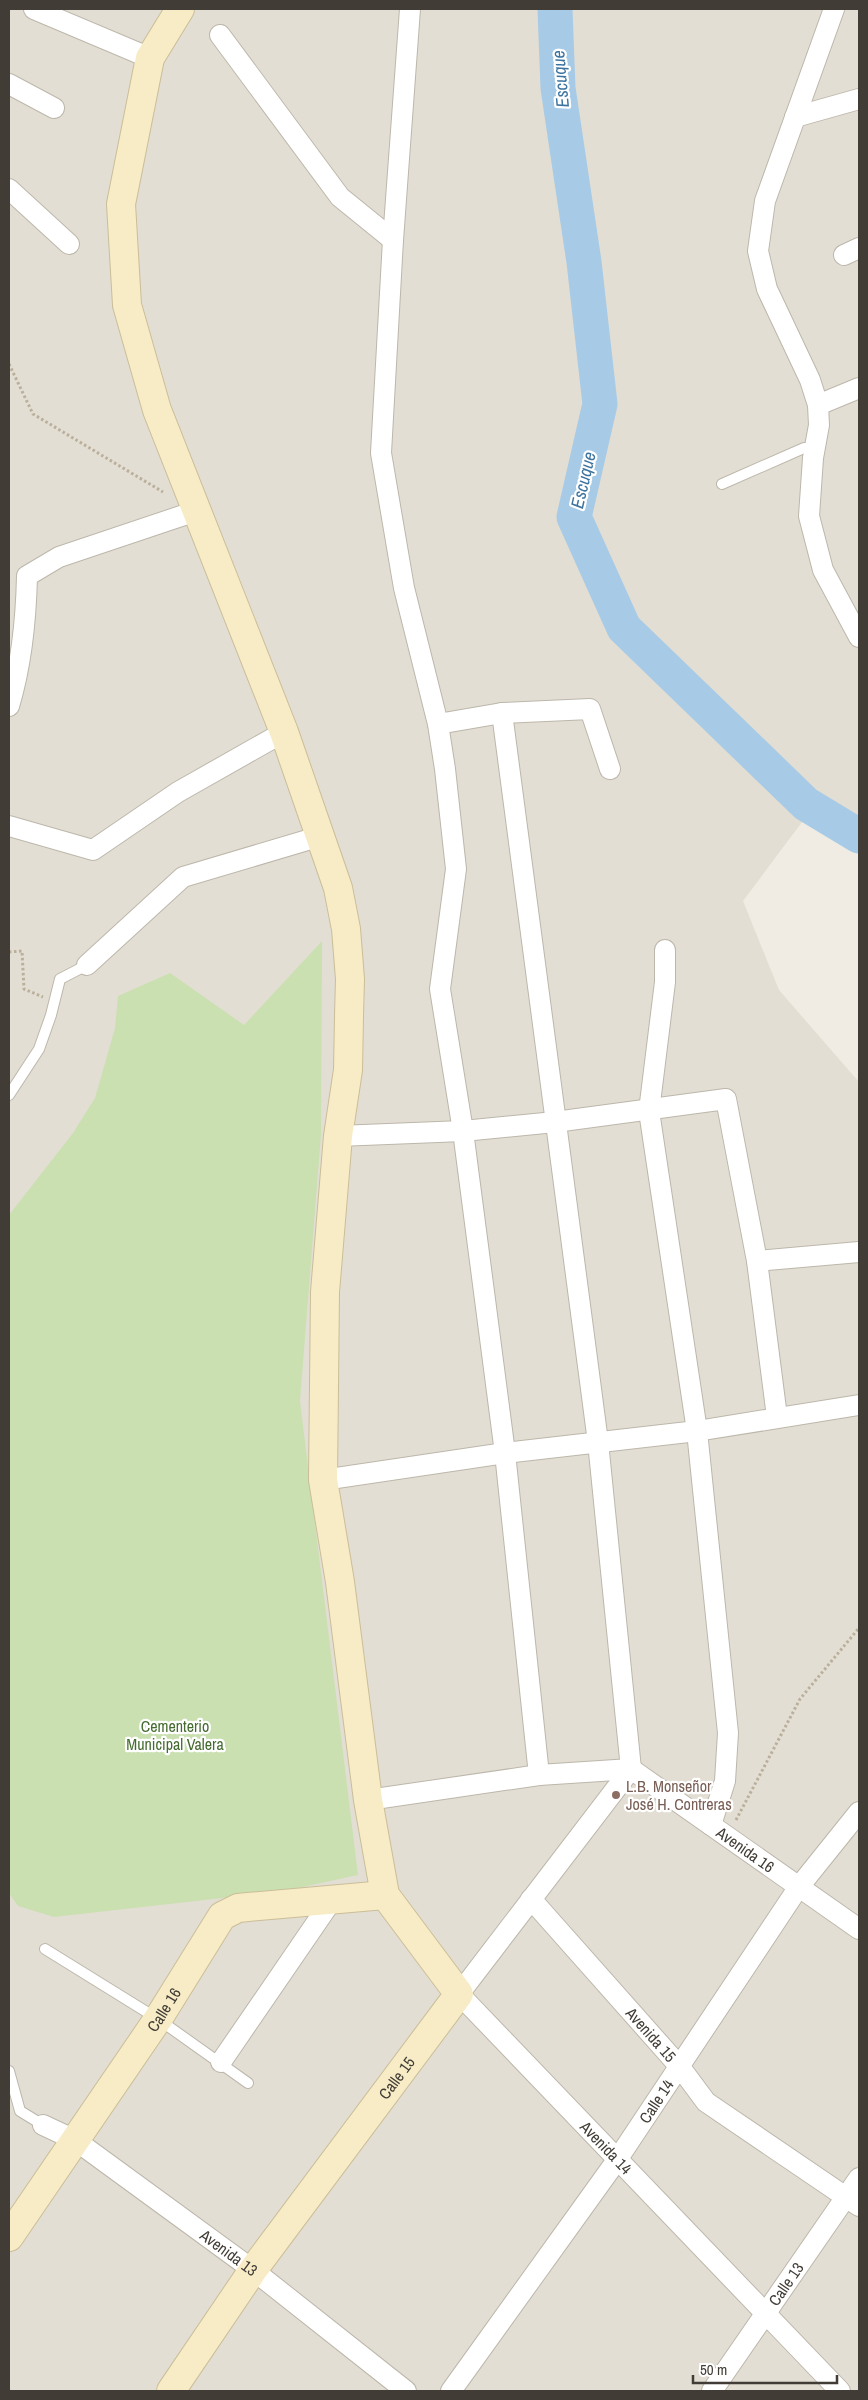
<svg xmlns="http://www.w3.org/2000/svg" width="868" height="2400" viewBox="0 0 868 2400" font-family="'Archivo Narrow',sans-serif">
  <style>
    .residential { fill: #e3ded3 }
    .green { fill: #cae0b1 }
    .lines { fill: none; stroke-linecap: round; stroke-linejoin: round }
    .river { stroke: #a7cbe6; stroke-width: 35 }
    .service-casing { stroke: #bdb7ab; stroke-width: 12 }
    .minor-casing { stroke: #bdb7ab; stroke-width: 22 }
    .secondary-casing { stroke: #cabe98; stroke-width: 30 }
    .path { stroke: #baaf9b; stroke-width: 3; stroke-dasharray: 2.5 2.5; stroke-linecap: butt }
    .service { stroke: #fff; stroke-width: 10 }
    .minor { stroke: #fff; stroke-width: 20 }
    .secondary { stroke: #f7ecc6; stroke-width: 28 }
    .education-dot { fill: #8d6e63; stroke: #fff; stroke-width: 2 }
    .labels { text-anchor: middle; dominant-baseline: central; stroke-width: 4.5; stroke-linejoin: round; paint-order: stroke }
    .park-label { font-size: 16px; fill: #456b30; stroke: #fff }
    .education-label { font-size: 16px; fill: #785e54; stroke: #fff; text-anchor: start }
    .street-label { font-size: 16px; fill: #413c35; stroke: #fff }
    .water-label { font-size: 18px; font-style: italic; fill: #3c739f; stroke: #fff }
  </style>
  <rect width="100%" height="100%" fill="#f0ece4"/>
  <path class="residential" d="M9,9H859V820L820,798L743,901L779,990L859,1082V2391H9Z"/>
  <path class="green" d="M322,941L321,1135L300,1401L358,1875L284,1891L54,1917L18,1906L9,1893V1215L73,1133L95,1098L115,1028L118,996L170,973L244,1025Z"/>
  <g class="lines">
    <path class="river" d="M555,9L558,88L584,262L600,404L574,517L624,628L806,804L859,836"/>
    <defs>
      <g id="service">
        <path d="M722,484L804,448H815"/>
        <path d="M9,1095L39,1049L51,1015L60,979L87,965"/>
        <path d="M45,1949L158,2019L248,2083"/>
        <path d="M9,2071L20,2111L43,2125"/>
      </g>
      <g id="minor">
        <path d="M34,9L150,58"/>
        <path d="M410,9L393,240L381,453L404,588L438,724L445,769L456,869L440,989L463,1131L505,1453L539,1775"/>
        <path d="M834,9L765,201L758,251L767,289L810,380L818,405L819,425L813,458L809,516L823,570L859,637"/>
        <path d="M220,35L340,197L393,240"/>
        <path d="M9,84L54,108"/>
        <path d="M795,117L859,99"/>
        <path d="M9,189L69,244"/>
        <path d="M844,255L859,248"/>
        <path d="M818,405L859,388"/>
        <path d="M9,706C22,663 26,621 27,576L59,557L196,511"/>
        <path d="M502,713L598,1442L631,1769"/>
        <path d="M438,724L502,713L590,709L610,769"/>
        <path d="M9,826L93,850L178,792L284,732"/>
        <path d="M665,950V982L649,1111L697,1431L728,1733L725,1781L711,1825"/>
        <path d="M87,965L183,877L321,836"/>
        <path d="M338,1136L463,1131L555,1122L726,1099L757,1261L777,1417"/>
        <path d="M757,1261L859,1252"/>
        <path d="M323,1480L505,1453L697,1431L859,1405"/>
        <path id="s1" d="M631,1769L459,1994L840,2391"/>
        <path id="s2" d="M631,1769L859,1929"/>
        <path d="M368,1800L539,1775L631,1769"/>
        <path id="s3" d="M531,1899L680,2067L706,2102L859,2206"/>
        <path d="M221,2062L332,1900"/>
        <path id="s4" d="M43,2125L75,2140L253,2270L406,2391"/>
        <path id="s5" d="M451,2391L617,2160L798,1888L859,1812"/>
        <path id="s6" d="M712,2391L859,2178"/>
      </g>
      <g id="secondary">
        <path id="s7" d="M9,2237L158,2019L222,1916L238,1908L248,1907L385,1895"/>
        <path id="s8" d="M171,2391L253,2270L459,1994L385,1895L368,1800L340,1582L323,1480L325,1292L338,1136L348,1070L349,1016L350,979L346,929L338,888L284,732L157,410L127,305L121,204L150,58L180,9"/>
      </g>
    </defs>
    <use href="#service" class="service-casing"/>
    <use href="#minor" class="minor-casing"/>
    <use href="#secondary" class="secondary-casing"/>
    <g class="path">
      <path d="M9,364L33,414L163,492"/>
      <path d="M9,952L22,951L24,989L43,997"/>
      <path d="M736,1820L800,1699L859,1628"/>
    </g>
    <use href="#service" class="service"/>
    <use href="#minor" class="minor"/>
    <use href="#secondary" class="secondary"/>
  </g>
  <circle class="education-dot" cx="616" cy="1795" r="5"/>
  <g class="labels">
    <g class="park-label">
      <text x="175" y="1726">Cementerio<tspan x="175" dy="18">Municipal Valera</tspan></text>
    </g>
    <g class="education-label">
      <text x="626" y="1786">L.B. Monseñor<tspan x="626" dy="18">José H. Contreras</tspan></text>
    </g>
    <g class="street-label">
      <text stroke="none"><textPath href="#s2" startOffset="140">Avenida 16</textPath></text>
      <text stroke="none"><textPath href="#s7" startOffset="275">Calle 16</textPath></text>
      <text stroke="none"><textPath href="#s3" startOffset="181">Avenida 15</textPath></text>
      <text stroke="none"><textPath href="#s8" startOffset="386">Calle 15</textPath></text>
      <text stroke="none"><textPath href="#s5" startOffset="355">Calle 14</textPath></text>
      <text stroke="none"><textPath href="#s1" startOffset="496">Avenida 14</textPath></text>
      <text stroke="none"><textPath href="#s4" startOffset="226">Avenida 13</textPath></text>
      <text stroke="none"><textPath href="#s6" startOffset="130">Calle 13</textPath></text>
    </g>
    <g class="water-label">
      <text transform="translate(560 79) rotate(-95)">Escuque</text>
      <text transform="translate(583 480) rotate(-77)">Escuque</text>
    </g>
  </g>
  <rect width="868" height="2400" fill="none" stroke="#413c35" stroke-width="20"/>
  <path d="M693 2375v8h144v-8" fill="none" stroke="#413c35" stroke-width="2.5"/>
  <text x="700" y="2375" font-size="15" fill="#413c35" stroke="#ffffff" stroke-width="4" paint-order="stroke">50 m</text>
</svg>
